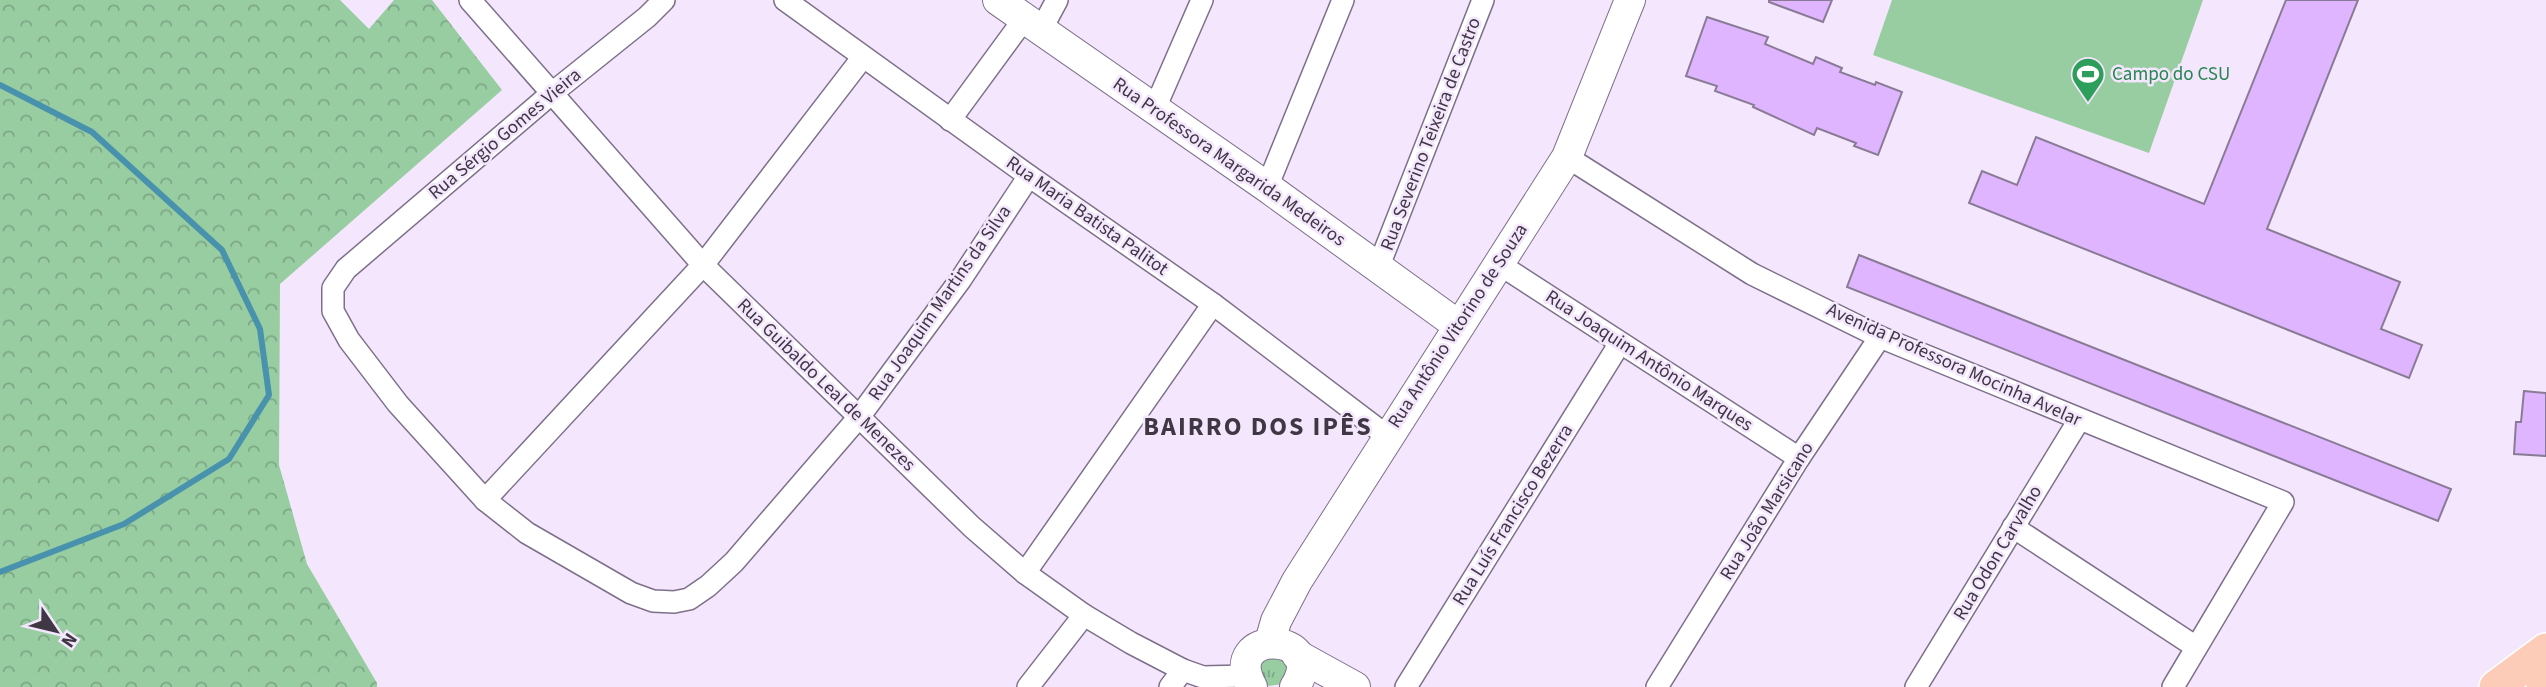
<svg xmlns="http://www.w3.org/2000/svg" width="2546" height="687" viewBox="0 0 2546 687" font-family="'Source Sans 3',sans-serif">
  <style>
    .grass { fill: url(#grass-tufts) }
    .forest { fill: url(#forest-crowns) }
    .pitch { fill: #97cda1 }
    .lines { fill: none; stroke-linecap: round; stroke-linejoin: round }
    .stream { stroke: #4992ad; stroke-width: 6 }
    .building { fill: #deb5fe; stroke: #897b95; stroke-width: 2 }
    .minor-casing { stroke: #7e708a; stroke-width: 24 }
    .secondary-casing { stroke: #7e708a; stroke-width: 32 }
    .primary-casing { stroke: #fff; stroke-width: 36 }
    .minor { stroke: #fff; stroke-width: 21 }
    .secondary { stroke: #fff; stroke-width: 30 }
    .primary { stroke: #fdccb8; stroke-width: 33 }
    .labels { text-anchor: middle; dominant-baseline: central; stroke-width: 5; stroke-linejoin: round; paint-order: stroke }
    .leisure-label { font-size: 19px; fill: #27864d; stroke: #f3e6fd; text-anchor: start }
    .street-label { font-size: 19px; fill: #3f3844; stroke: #f3e6fd }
    .district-label { font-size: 26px; font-weight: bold; letter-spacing: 2px; fill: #3f3844; stroke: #f3e6fd }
  </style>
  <defs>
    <pattern id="grass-tufts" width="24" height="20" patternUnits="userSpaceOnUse" patternTransform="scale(1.75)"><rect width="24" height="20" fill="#97cda1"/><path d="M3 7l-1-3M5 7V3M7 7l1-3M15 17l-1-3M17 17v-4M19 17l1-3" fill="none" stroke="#7da785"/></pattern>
    <pattern id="forest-crowns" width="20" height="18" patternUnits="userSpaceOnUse" patternTransform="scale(1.75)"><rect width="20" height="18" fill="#97cda1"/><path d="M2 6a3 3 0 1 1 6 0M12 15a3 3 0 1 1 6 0" fill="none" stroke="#7da785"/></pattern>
  </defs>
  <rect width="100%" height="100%" fill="#f3e6fd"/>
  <path class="grass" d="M1272,655L1289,665L1283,684L1269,686L1263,682L1260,662Z"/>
  <path class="forest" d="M0,0H340L369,29L394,0H432L502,90L280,284L279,465L307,564L377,683V687H0Z"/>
  <path class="pitch" d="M1892,0H2203L2149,153L1873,55Z"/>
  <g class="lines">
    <path class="stream" d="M0,85L92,132L222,250L260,329L269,395L229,459L124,524L0,572"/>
  </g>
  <g class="building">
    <path d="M1769,0H1832L1823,22L1769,2Z"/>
    <path d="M2286,0H2358L2267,229L2400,282L2381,329L2422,345L2409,378L1969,203L1982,171L2017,185L2036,137L2204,204Z"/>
    <path d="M1707,17L1768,37L1765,44L1813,64L1816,57L1842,68L1840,72L1875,85L1876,82L1902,92L1878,155L1854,146L1856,143L1817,128L1814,135L1753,107L1754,105L1715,91L1717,86L1686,76Z"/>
    <path d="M1859,255L2451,489L2438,521L1847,287Z"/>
    <path d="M2524,391L2546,393V456L2514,454L2516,422H2521Z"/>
  </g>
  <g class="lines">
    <defs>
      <g id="minor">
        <path d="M470,0L703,265L972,527L1025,573L1084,615L1131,643L1183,670L1203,677L1246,676"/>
        <path d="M664,0L647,17L551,94L346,269L333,288V311L349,340L398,404L485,500L527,533L631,593L653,601L674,602L689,599L708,586L734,562L859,417L961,279L1029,176"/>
        <path d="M785,0L1029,176L1213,304L1387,436"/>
        <path d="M1041,30L1057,0"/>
        <path d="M1155,108L1202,0"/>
        <path d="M950,120L1024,19"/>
        <path d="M1567,157L1752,274L1880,337L2283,502L2173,687"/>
        <path d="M1267,187L1343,0"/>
        <path d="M1499,264L1799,458"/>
        <path d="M1378,268L1483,0"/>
        <path d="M485,500L703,265L863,57"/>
        <path d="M2013,527L2196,647"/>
        <path d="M1025,573L1213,304"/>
        <path d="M1028,687L1084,615"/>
        <path d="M1170,687L1183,670"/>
        <path d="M1406,687L1620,343"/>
        <path d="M1657,687L1799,458L1880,337"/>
        <path d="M1916,687L2079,420"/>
      </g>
      <g id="secondary">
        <path d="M998,0L1267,187L1459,326"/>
        <path d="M1270,642L1276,621L1297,581L1567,157L1630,0"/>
        <path d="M1297,655L1355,687"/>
        <path d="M1252,687C1219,627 1330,631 1295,687"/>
      </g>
      <g id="primary">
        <path d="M2496,687L2546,650"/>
        <path d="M2543,687L2546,685"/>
      </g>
    </defs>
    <use href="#minor" class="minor-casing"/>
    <use href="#secondary" class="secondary-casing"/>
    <use href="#primary" class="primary-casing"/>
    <use href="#minor" class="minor"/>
    <use href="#secondary" class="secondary"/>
    <use href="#primary" class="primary"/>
  </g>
  <defs>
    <symbol id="stadium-pin" viewBox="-11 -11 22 30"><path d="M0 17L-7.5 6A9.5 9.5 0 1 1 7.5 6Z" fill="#2e9e5b" stroke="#f3e6fd"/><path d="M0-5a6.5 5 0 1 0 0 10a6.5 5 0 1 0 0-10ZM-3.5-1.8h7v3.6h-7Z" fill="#fff"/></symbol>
  </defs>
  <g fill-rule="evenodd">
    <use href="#stadium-pin" x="2069" y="55" width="38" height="52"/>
  </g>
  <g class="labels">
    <g class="leisure-label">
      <text x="2112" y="74">Campo do CSU</text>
    </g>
    <g class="street-label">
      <text transform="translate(505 134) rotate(-40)">Rua Sérgio Gomes Vieira</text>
      <text transform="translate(1431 134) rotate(-69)">Rua Severino Teixeira de Castro</text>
      <text transform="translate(1229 162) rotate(35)">Rua Professora Margarida Medeiros</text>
      <text transform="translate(1087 216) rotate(35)">Rua Maria Batista Palitot</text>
      <text transform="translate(940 303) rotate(-55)">Rua Joaquim Martins da Silva</text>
      <text transform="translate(1458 326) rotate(-57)">Rua Antônio Vitorino de Souza</text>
      <text transform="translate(1649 361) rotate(33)">Rua Joaquim Antônio Marques</text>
      <text transform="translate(1954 365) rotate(24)">Avenida Professora Mocinha Avelar</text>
      <text transform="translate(826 385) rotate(44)">Rua Guibaldo Leal de Menezes</text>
      <text transform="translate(1767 511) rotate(-58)">Rua João Marsicano</text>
      <text transform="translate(1513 515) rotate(-58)">Rua Luís Francisco Bezerra</text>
      <text transform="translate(1998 553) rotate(-59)">Rua Odon Carvalho</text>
    </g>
    <g class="district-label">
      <text x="1258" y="426">BAIRRO DOS IPÊS</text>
    </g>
  </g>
  <g transform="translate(56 631) rotate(125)" stroke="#f3e6fd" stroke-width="5" paint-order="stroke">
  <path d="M0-5L12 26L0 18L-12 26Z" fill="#3f3844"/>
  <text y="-10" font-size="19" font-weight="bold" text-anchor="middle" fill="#3f3844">N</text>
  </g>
</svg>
